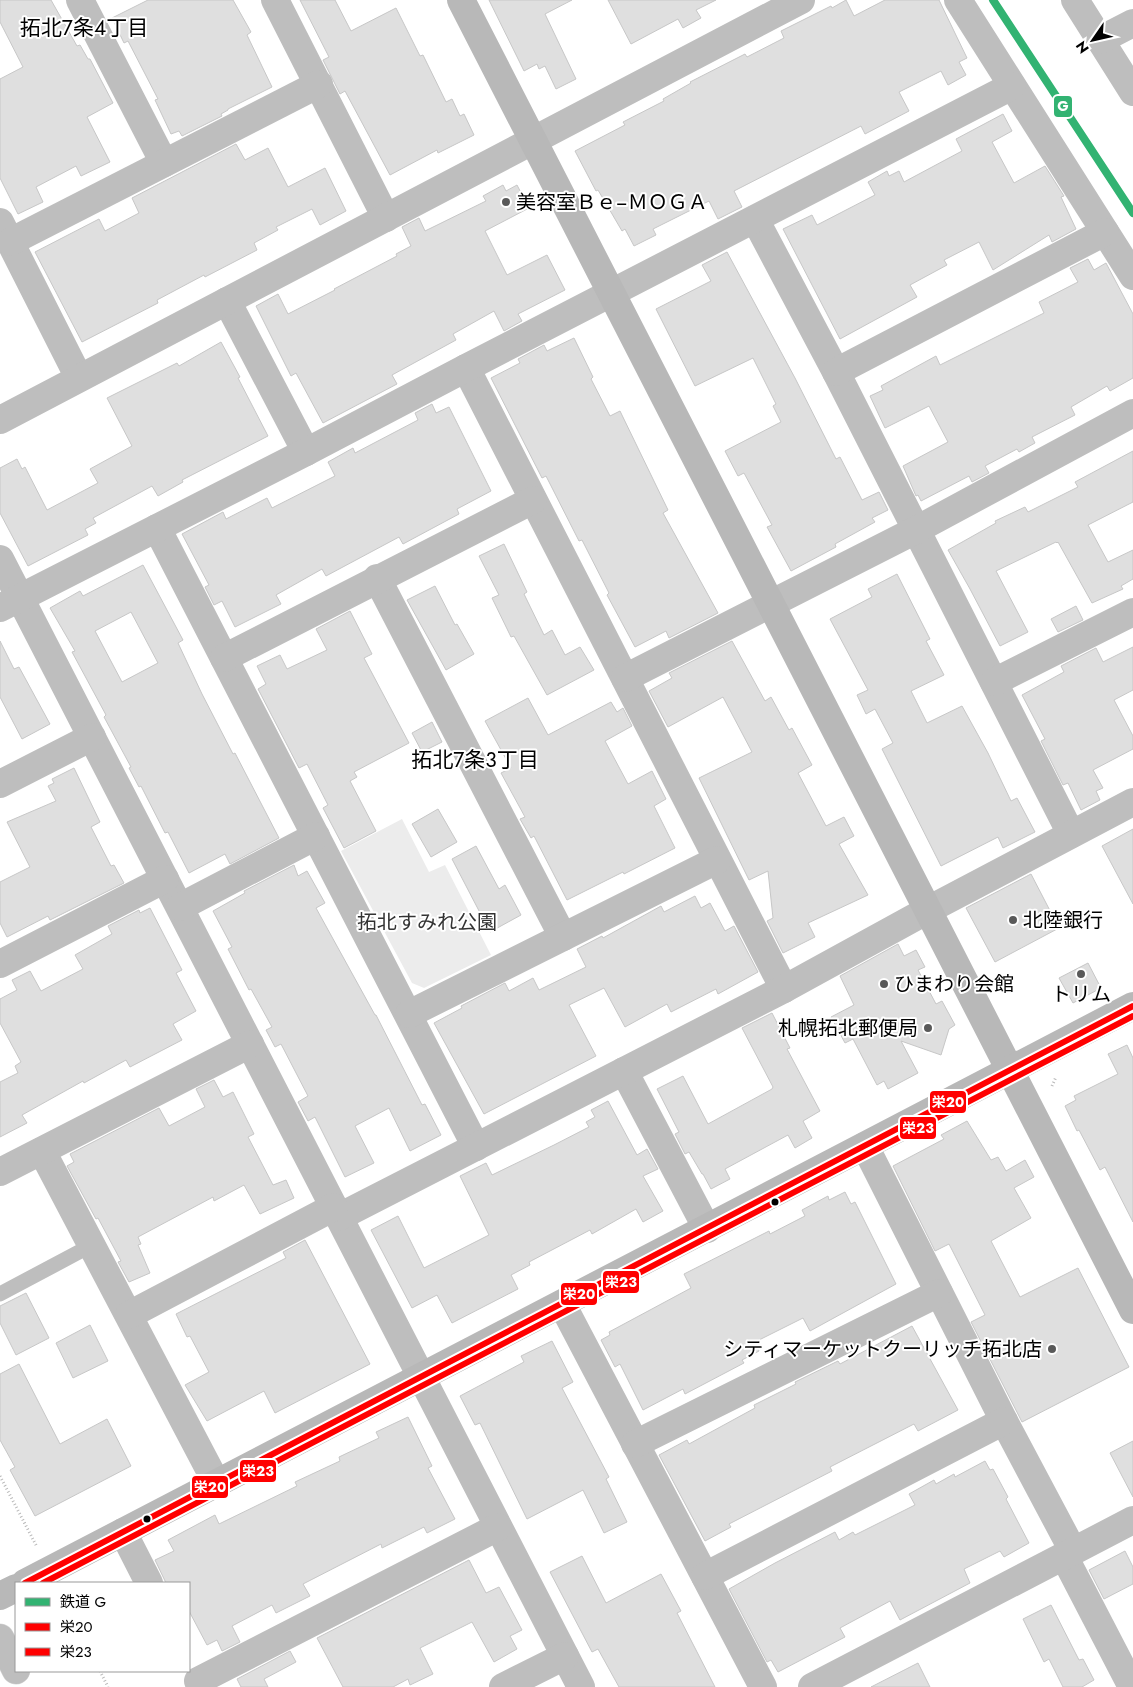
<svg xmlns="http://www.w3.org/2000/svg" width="1133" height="1687" viewBox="0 0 1133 1687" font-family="Jost,'Noto Sans JP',sans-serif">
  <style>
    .green { fill: #ececec }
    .building { fill: #dfdfdf; stroke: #c7c7c7; fill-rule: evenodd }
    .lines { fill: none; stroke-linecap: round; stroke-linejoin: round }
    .primary-casing { stroke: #dbdbdb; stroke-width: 29 }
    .path { stroke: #b9b9b9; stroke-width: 3; stroke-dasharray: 1 2.5; stroke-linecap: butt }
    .lane { stroke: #bebebe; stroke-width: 15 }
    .street { stroke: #bebebe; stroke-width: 28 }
    .secondary { stroke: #b8b8b8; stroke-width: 28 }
    .primary { stroke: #bebebe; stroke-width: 28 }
    .bus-1-casing { stroke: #fff; stroke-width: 10 }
    .bus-2-casing { stroke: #fff; stroke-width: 10 }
    .bus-1 { stroke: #f00; stroke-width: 6 }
    .bus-2 { stroke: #f00; stroke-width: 6 }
    .rail-1-casing { stroke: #fff; stroke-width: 11 }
    .rail-1 { stroke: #32b372; stroke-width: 8 }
    .poi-dot { fill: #595959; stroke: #fff; stroke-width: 2 }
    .bus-dot { fill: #000; stroke: #fff; stroke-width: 2 }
    .labels { text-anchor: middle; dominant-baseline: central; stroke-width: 4; stroke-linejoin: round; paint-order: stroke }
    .poi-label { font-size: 20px; fill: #000; stroke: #fff; text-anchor: start }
    .park-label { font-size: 20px; fill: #333; stroke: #fff }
    .neighbourhood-label { font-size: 21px; fill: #000; stroke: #fff }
    .line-badge { stroke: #fff; stroke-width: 2 }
    .badge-label { font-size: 14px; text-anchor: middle; font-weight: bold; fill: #fff }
  </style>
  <rect width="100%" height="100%" fill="#fff"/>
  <path class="green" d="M402,819L429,872L445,865L491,955L424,988L412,983L341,851Z"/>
  <g class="building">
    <path d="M0,0H51L77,46L80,45L88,59H90L113,103L87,117L110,162L81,176L76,166L36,187L43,202L18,214L0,178V79L23,67L0,22Z"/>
    <path d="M148,0H233L251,32L247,35L272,87L228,109V110L221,114L222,116L182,136L179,131L171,134L155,100L158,99L128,41L124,43L112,18Z"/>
    <path d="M300,0H335L351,31L396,8L420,56L423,55L446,102L452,99L460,116L464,114L474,135L438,153L437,150L390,175L345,91L340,94L323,60L329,57Z"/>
    <path d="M489,0H572L545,14L576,79L556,89L545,66L539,69L537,64L524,71Z"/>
    <path d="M608,0H716L696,10L701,18L683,28L678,19L631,44Z"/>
    <path d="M846,0L854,16L885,0H939L967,58L959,62L966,75L948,85L941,71L899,92L909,111L865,134L861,126L734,191L742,207L718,219L709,201L653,229L656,235L634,246L625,229L622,231L598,190L596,191L575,151L625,125L623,122L664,101L663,99L691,83L690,82L745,54L747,57L784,38L781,31L831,6L832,8Z"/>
    <path d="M1003,114L1012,131L992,142L1014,183L1045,166L1064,196L1061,197L1076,229L1052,242L1049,235L993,270L979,242L944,260L947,265L910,285L917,297L840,339L783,229L812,215L817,225L875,195L868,182L887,171L889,176L899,171L904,182L962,151L956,139Z"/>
    <path d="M236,144L245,160L268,148L288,187L325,168L346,211L320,225L312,209L276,227L278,230L254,243L257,250L205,277L204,275L157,300L158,303L82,342L35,252L99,219L105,231L139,213L132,198Z"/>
    <path d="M503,185L506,191L517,185L529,208L485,231L507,275L547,255L565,290L518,314L522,321L504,331L494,311L453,334L456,340L392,375L397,384L323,423L296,373L291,376L256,306L278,294L288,314L335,290L334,289L397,256L396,254L411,246L402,227L419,218L425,231L486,201L483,196Z"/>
    <path d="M727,252L795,378L836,459L840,457L862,500L879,492L888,510L872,518L875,522L835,544L836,547L791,571L767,527L772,525L744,473L738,476L725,451L781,422L773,406L776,404L753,358L695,386L656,309L711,281L702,265Z"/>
    <path d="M1088,259L1094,270L1106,263L1133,314V378L1110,391L1107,386L1071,407L1075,415L1032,437L1035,443L1019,452L1017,449L985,466L989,473L972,482L969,476L921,501L918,495L916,496L903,466L948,442L929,406L885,428L870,396L883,390L881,386L936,356L940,365L1044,313L1039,302L1078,282L1070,268Z"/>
    <path d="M574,338L593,377L591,379L610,416L620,411L668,510L663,513L718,613L669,638L666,631L635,647L607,595L609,593L582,540L579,541L546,476L542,478L491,378L520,363L518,359L544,345L547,351Z"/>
    <path d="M221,342L240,377L238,378L268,436L182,480L183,482L158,496L152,486L93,518L96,523L85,529L88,535L28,566L0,513V468L17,459L22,469L25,467L47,510L98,483L90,469L132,446L107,398L177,363L179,366Z"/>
    <path d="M432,404L436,413L449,407L491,491L457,509L459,514L403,544L399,537L326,576L322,569L276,595L281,604L235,627L222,601L214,605L205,587L209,585L182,534L223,512L226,519L267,498L272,508L335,476L328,462L353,448L355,453L418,420L415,413Z"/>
    <path d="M1133,451V502L1088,525L1108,562L1133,550V579L1121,586L1123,589L1092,603L1058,542L1057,543L1056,542L996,571L1028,632L1000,646L970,589L948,550L996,523L995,521L1025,507L1028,512L1078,487L1075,482Z"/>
    <path d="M504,544L527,592L524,594L544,635L552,630L565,655L580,647L594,670L547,695L514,636L511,637L492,598L499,595L479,556Z"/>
    <path d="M143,565L183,640L178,643L202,694L233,754L235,753L279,838L230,864L225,854L189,873L168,832L165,833L141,786L139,787L129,768L131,767L104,717L106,715L72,652L75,651L50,608L80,591L83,596ZM131,612L158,663L122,682L95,631Z"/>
    <path d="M897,574L930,639L926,641L944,675L911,691L927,723L962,706L988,753L1011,801L1017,798L1035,832L1003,848L998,837L941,866L882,749L893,743L875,709L866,714L857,695L868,690L830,619L872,597L868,589Z"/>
    <path d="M435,586L455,625L457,624L474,654L446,670L407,600Z"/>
    <path d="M1076,606L1083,620L1058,632L1051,619Z"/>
    <path d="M350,611L372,654L364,658L409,743L354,772L357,777L350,781L376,831L344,848L323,808L328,805L307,764L299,768L258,689L266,684L257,666L280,655L287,669L327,650L316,629Z"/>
    <path d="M0,641L14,669L19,667L50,724L22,739L0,697Z"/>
    <path d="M732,641L765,701L771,697L789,730L792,728L812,765L798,773L826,826L844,817L854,836L839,844L868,895L808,923L815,937L783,953L767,921L773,918L768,871L749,880L699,778L752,752L723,697L668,727L649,691L672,678L669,673Z"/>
    <path d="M1133,647V690L1114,700L1133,736V749L1093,770L1103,788L1096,791L1100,800L1081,810L1068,783L1063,785L1041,741L1045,739L1022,695L1064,672L1061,666L1096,648L1103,662Z"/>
    <path d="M528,698L548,735L611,702L617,712L623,708L632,726L605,741L628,784L652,771L666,799L654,806L675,848L624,874L623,872L567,900L534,836L531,838L520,819L525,817L501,773L511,768L485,721Z"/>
    <path d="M432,722L442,742L422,752L412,733Z"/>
    <path d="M74,768L100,822L91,827L111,866L114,865L124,883L50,920L48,916L7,937L0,923V882L30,867L7,822L56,801L48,786L54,783L52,779Z"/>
    <path d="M438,809L457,842L431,857L412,824Z"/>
    <path d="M1133,829V904L1102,846Z"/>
    <path d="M476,846L499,889L505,885L521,915L490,932L452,859Z"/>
    <path d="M294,865L298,876L307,871L325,903L316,908L375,1015H376L422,1105L425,1104L441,1135L410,1151L389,1108L355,1126L374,1163L345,1177L315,1117L308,1121L298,1102L308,1096L281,1044L275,1047L266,1030L272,1027L251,989L249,990L228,949L232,947L213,911L245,893L244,891Z"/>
    <path d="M1031,874L1059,928L995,962L966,908Z"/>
    <path d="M695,896L701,908L710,903L725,931L734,926L758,972L718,994L716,989L671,1012L667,1004L625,1027L604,988L569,1005L596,1056L484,1114L434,1023L462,1008L461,1006L505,983L509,991L533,978L539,990L586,967L577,949L602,936L603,938L661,906L664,912Z"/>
    <path d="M150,908L182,970L176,973L196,1011L173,1024L182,1040L130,1067L126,1060L84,1083L83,1081L22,1115L27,1123L0,1137V1082L18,1073L15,1066L21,1062L0,1023V999L17,990L12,980L30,971L41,991L83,969L75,955L112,934L108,926L139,910L140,913Z"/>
    <path d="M898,944L904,956L916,950L925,967L918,970L936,1004L942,1001L955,1025L949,1029L941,1055L901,1041L918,1073L888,1089L884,1081L877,1085L853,1039L845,1043L831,1017L854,1005L840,976Z"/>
    <path d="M1088,963L1101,988L1073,1003L1059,978Z"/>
    <path d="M772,1013L790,1048L787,1049L820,1111L803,1121L812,1138L795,1148L788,1135L725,1169L730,1179L711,1189L703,1174H702L689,1152L685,1154L675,1134L679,1132L657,1089L683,1076L708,1124L772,1089L773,1087L742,1028Z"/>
    <path d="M1127,1045L1133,1058V1222L1105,1167L1100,1170L1079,1130L1077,1131L1065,1106L1076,1100L1074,1096L1118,1074L1108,1054Z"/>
    <path d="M214,1080L223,1097L233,1092L254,1134L248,1137L273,1185L286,1180L294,1198L260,1214L244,1185L214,1201L213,1197L138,1237L141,1244L138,1245L150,1273L129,1282L118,1262L121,1261L98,1218L96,1219L67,1166L74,1162L70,1154L159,1108L169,1126L205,1107L196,1089Z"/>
    <path d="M608,1101L637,1155L647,1149L658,1169L643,1176L663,1211L643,1222L636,1209L592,1234L590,1230L529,1262L530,1265L511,1275L518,1289L452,1323L437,1295L412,1308L371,1230L398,1216L424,1268L489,1235L460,1176L486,1163L492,1175L554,1145L589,1127L586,1122L595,1117L591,1110Z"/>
    <path d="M967,1121L991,1160L998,1157L1006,1171L1025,1160L1034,1177L1014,1188L1031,1218L991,1241L1020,1297L1078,1268L1129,1367L1022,1422L971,1322L985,1315L949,1244L935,1251L893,1166L944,1139L941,1135Z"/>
    <path d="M845,1192L851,1204L855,1202L896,1284L810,1331L803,1318L755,1342L759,1351L742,1360L744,1363L685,1394L683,1389L643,1410L620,1364L615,1367L601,1340L610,1335L609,1332L691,1288L684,1274L769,1231L770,1234L805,1216L802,1210L828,1196L829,1200Z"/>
    <path d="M305,1240L370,1364L275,1413L264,1391L207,1421L185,1385L209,1372L190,1336L187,1337L176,1314L286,1258L283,1252Z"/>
    <path d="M26,1293L49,1338L16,1355L0,1323V1306Z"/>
    <path d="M90,1325L108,1361L73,1378L56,1343Z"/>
    <path d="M912,1326L958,1410L918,1431L914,1424L830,1467L832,1471L729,1524L731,1527L705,1541L659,1455L687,1440L689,1444L755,1408L754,1405L796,1384L795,1382L838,1361L840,1364Z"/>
    <path d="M552,1341L573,1382L562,1388L609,1477L606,1479L627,1522L604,1533L583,1490L527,1519L480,1423L475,1425L460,1396L524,1362L521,1356Z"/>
    <path d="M19,1364L60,1444L107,1419L131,1466L35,1516L10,1470L15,1467L0,1440V1374Z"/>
    <path d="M408,1417L432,1466L428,1468L455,1519L427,1533L424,1527L382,1548L381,1544L303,1584L310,1596L276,1613L272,1605L232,1626L240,1642L222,1651L217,1640L207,1645L189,1611V1583H166L155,1560L174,1551L168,1540L215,1515L219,1524L297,1486L295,1482L340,1461L339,1457L379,1438L376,1432Z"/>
    <path d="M1133,1441V1497L1110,1453Z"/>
    <path d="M985,1461L990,1470L993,1469L1008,1497L1006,1499L1029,1543L1004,1557L1000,1551L964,1569L970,1583L900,1620L890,1601L840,1628L845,1637L778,1672L771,1660L767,1662L729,1589L775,1563L835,1532L839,1540L853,1532L855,1535L915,1505L909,1494L934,1480L936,1484L954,1474L955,1477Z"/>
    <path d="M1125,1551L1133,1567V1584L1104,1599L1089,1570Z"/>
    <path d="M582,1556L606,1603L661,1574L681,1611L677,1613L715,1687H619L598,1649L592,1652L550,1572Z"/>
    <path d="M469,1560L486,1593L499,1587L522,1630L510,1636L517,1649L494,1662L472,1622L420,1648L433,1674L410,1685L408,1679L393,1687H343L317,1638Z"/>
    <path d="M1051,1605L1079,1660L1083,1659L1094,1680L1082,1687H1063L1049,1659L1044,1662L1023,1619Z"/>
    <path d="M290,1651L296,1662L264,1679L268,1687H241L237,1679Z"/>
    <path d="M918,1663L930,1687H871Z"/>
  </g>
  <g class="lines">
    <defs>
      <path id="primary" d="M0,1638L16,1670"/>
    </defs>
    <use href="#primary" class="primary-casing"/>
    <g class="path">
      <path d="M1052,1086L1056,1077"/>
      <path d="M0,1476L37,1547"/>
      <path d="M100,1671L108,1687"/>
    </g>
    <path class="lane" d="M0,1294L92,1245"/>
    <g class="street">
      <path d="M80,0L164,163"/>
      <path d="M275,0L386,218"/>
      <path d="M958,0L1133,276"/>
      <path d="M1075,0L1133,92"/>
      <path d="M1100,40L1133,23"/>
      <path d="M755,219L836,372L1071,834"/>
      <path d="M0,222L79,378"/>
      <path d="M10,242L319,84"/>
      <path d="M227,301L306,452"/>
      <path d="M466,368L784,989"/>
      <path d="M836,372L1105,232"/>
      <path d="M0,420L801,0"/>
      <path d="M157,528L476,1147"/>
      <path d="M0,559L581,1687"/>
      <path d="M377,578L563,937"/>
      <path d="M0,608L306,452L466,368L1012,86"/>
      <path d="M224,658L533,500"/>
      <path d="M625,678L916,530L1133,413"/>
      <path d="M994,682L1133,612"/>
      <path d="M0,784L92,737"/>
      <path d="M180,907L316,836"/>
      <path d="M0,964L165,879"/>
      <path d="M409,1014L717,860"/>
      <path d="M624,1071L707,1229"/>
      <path d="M865,1146L1004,1421L1073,1551"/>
      <path d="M42,1151L217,1484"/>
      <path d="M0,1172L250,1044"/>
      <path d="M339,1217L784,989L928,910L1133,802"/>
      <path d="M562,1304L763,1687"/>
      <path d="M129,1315L334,1207"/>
      <path d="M635,1444L939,1293"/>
      <path d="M123,1532L149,1583"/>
      <path d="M1064,1556L1132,1687"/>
      <path d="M705,1576L1004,1421"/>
      <path d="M198,1681L498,1527"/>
      <path d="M503,1687L565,1656"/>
      <path d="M812,1687L1133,1520"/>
    </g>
    <g class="secondary">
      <path d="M461,0L1133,1310"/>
      <path d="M25,1583L1133,1006"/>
      <path d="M0,1596L16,1588"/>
    </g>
    <use href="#primary" class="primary"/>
    <defs>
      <path id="bus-1" d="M25,1583L1133,1006"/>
      <path id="bus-2" d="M43,1583L1133,1016"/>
    </defs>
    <use href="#bus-1" class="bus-1-casing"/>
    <use href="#bus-2" class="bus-2-casing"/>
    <use href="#bus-1" class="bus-1"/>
    <use href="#bus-2" class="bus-2"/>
    <defs>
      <path id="rail-1" d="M993,0L1133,213"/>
    </defs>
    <use href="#rail-1" class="rail-1-casing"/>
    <use href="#rail-1" class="rail-1"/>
  </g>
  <g class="poi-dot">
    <circle cx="506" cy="202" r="5"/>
    <circle cx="1013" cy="920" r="5"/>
    <circle cx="1081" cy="974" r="5"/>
    <circle cx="884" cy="984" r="5"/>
    <circle cx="928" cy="1028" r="5"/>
    <circle cx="1052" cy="1349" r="5"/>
  </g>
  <g class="bus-dot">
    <circle cx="775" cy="1202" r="4.5"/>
    <circle cx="147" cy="1519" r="4.5"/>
  </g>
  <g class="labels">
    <g class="poi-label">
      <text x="516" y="202">美容室Ｂｅ−ＭＯＧＡ</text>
      <text x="1023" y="920">北陸銀行</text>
      <text x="894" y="984">ひまわり会館</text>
      <text x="1081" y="994" text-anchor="middle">トリム</text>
      <text x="918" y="1028" text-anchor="end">札幌拓北郵便局</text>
      <text x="1042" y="1349" text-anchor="end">シティマーケットクーリッチ拓北店</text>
    </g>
    <g class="park-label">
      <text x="427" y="922">拓北すみれ公園</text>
    </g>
    <g class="neighbourhood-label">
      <text x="84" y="28">拓北7条4丁目</text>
      <text x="475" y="760">拓北7条3丁目</text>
    </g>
  </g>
  <g class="line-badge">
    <rect x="1053" y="95" width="20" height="23" rx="5" fill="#32b372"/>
    <rect x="929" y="1090" width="38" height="24" rx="5" fill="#f00"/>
    <rect x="899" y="1116" width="38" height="24" rx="5" fill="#f00"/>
    <rect x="602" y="1270" width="38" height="24" rx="5" fill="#f00"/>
    <rect x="560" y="1282" width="38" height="24" rx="5" fill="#f00"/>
    <rect x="239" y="1459" width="38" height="24" rx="5" fill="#f00"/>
    <rect x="191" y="1475" width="38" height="24" rx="5" fill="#f00"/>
  </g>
  <g class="badge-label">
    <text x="1063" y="111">G</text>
    <text x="948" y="1107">栄20</text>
    <text x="918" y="1133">栄23</text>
    <text x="621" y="1287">栄23</text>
    <text x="579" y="1299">栄20</text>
    <text x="258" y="1476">栄23</text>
    <text x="210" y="1492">栄20</text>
  </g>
  <rect x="15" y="1582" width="175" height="90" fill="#ffffff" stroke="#999999"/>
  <rect x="25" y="1598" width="25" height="8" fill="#32b372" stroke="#999999"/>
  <text x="60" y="1607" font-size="15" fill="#000000">鉄道 G</text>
  <rect x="25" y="1623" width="25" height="8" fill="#ff0000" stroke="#999999"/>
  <text x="60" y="1632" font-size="15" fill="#000000">栄20</text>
  <rect x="25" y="1648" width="25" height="8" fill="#ff0000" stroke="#999999"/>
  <text x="60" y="1657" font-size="15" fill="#000000">栄23</text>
  <g transform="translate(1093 40) rotate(236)" stroke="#ffffff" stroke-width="4" paint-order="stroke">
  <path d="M0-4L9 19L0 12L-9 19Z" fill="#000000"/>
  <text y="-8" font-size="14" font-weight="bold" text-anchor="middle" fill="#000000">N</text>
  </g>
</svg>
